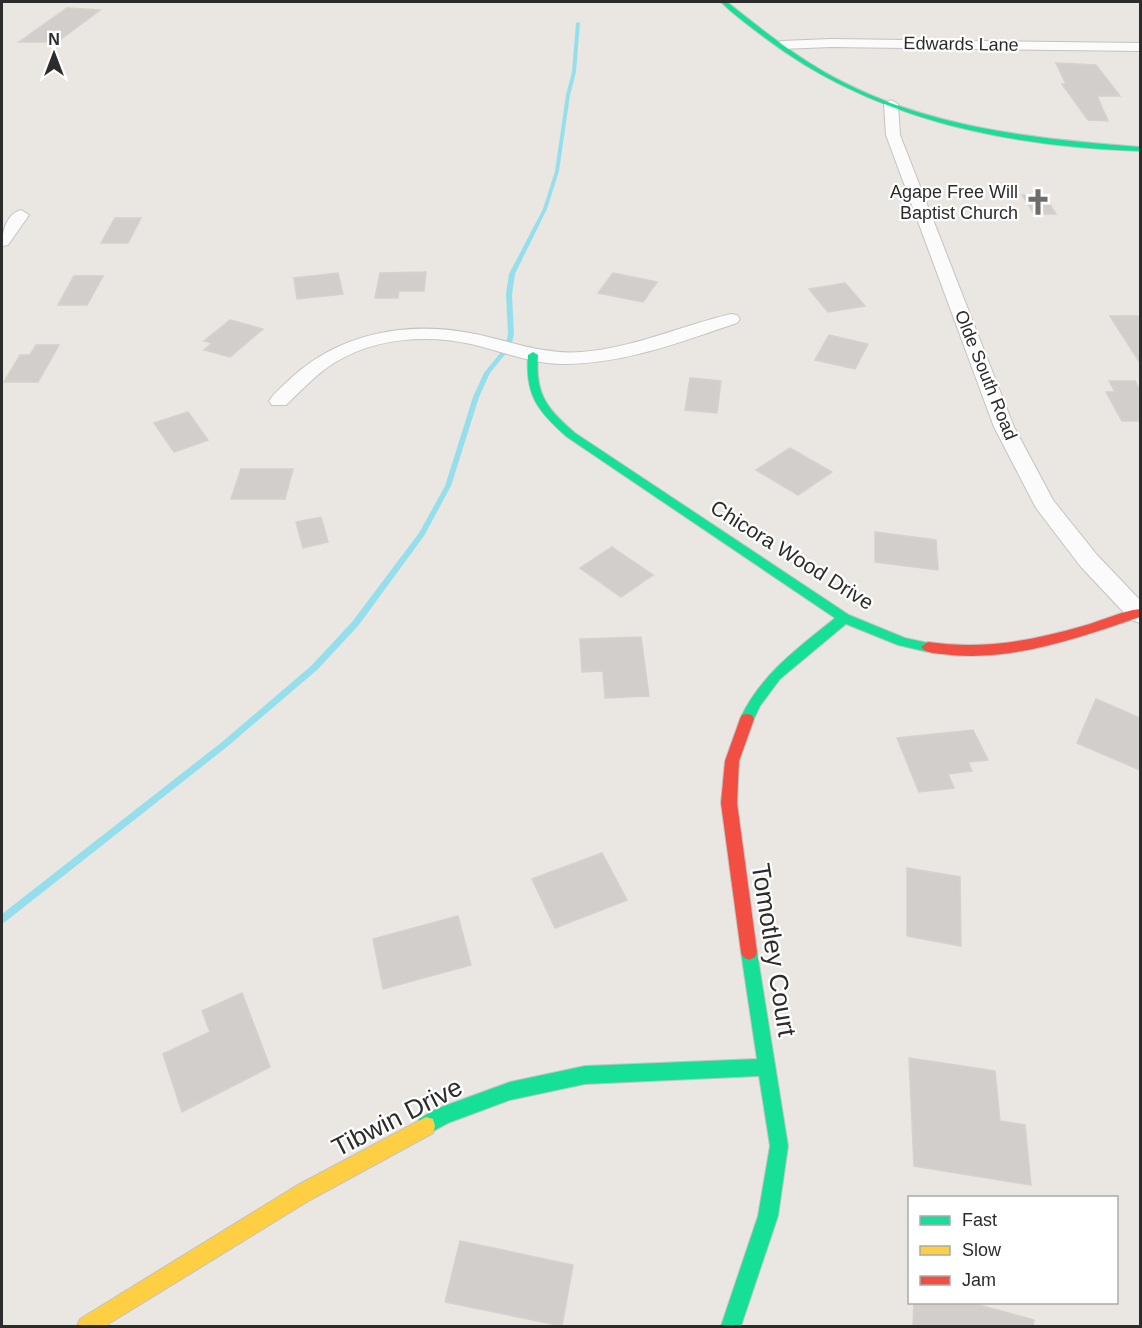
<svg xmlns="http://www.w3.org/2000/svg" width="1142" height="1328" font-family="Arial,sans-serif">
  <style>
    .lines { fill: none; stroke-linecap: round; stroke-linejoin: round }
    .stream { fill: #95dfec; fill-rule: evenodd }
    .building { fill: #d1cecb; stroke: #d5d2ce; stroke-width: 1.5 }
    .street-casing { stroke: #c4c3c3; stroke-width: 2 }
    .fast-casing { stroke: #c4c3c3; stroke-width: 2 }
    .slow-casing { stroke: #c4c3c3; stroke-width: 2 }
    .jam-casing { stroke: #c4c3c3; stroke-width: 2 }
    .street { fill: #fcfbfb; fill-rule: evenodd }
    .fast { fill: #16e098; fill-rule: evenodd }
    .slow { fill: #ffcf43; fill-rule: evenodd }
    .jam { fill: #f24e42; fill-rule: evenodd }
    .labels { text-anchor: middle; stroke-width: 4.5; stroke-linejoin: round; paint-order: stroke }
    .far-street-label { font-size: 18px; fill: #2c2c2c; stroke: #fff }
    .far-poi-label { font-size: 18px; fill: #2c2c2c; stroke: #fff; text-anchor: end }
    .street-label { font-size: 21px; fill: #2c2c2c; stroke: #fff }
    .near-street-label { font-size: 26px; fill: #2c2c2c; stroke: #fff }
  </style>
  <rect width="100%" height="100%" fill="#eae6e2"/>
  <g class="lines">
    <path class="stream" d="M578 22 580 23 576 72 570 95 559 171 547 209 515 274 512 294 514 334 511 347 490 373 479 397 451 486 424 536 358 626 317 670 228 746 5 922 2 923V914L222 742 311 666 352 622 419 533 445 486 473 397 484 373 505 347 508 334 506 294 509 274 543 209 555 171 566 95 572 72 576 23Z"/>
  </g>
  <g class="building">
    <path d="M67 8 100 10 57 42H19Z"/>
    <path d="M1056 63 1096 65 1120 96H1097L1108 121 1088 120 1062 84H1066Z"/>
    <path d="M1022 195H1044L1056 214H1034Z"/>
    <path d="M115 218H141L128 243H101Z"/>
    <path d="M426 272 424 291H399L398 298H375L380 273Z"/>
    <path d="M338 273 343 294 297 299 294 278Z"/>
    <path d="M613 273 657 282 643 302 598 293Z"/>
    <path d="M74 276H103L87 305H58Z"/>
    <path d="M845 283 865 306 828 312 809 289Z"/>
    <path d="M1110 316H1140V363Z"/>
    <path d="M230 320 263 329 230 357 204 350 212 343 204 341Z"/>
    <path d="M829 335 868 344 855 369 815 360Z"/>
    <path d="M36 345H59L38 382H4L20 355H30Z"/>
    <path d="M690 378 721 381 717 413 685 410Z"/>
    <path d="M1109 381H1135L1140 391V421H1122L1106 392H1115Z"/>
    <path d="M188 412 208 440 174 452 154 423Z"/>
    <path d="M790 448 832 472 798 495 756 470Z"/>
    <path d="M241 469H293L285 499H231Z"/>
    <path d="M321 517 328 542 303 548 296 522Z"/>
    <path d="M875 532 936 540 938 570 875 562Z"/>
    <path d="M612 547 653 575 621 597 580 568Z"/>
    <path d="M641 637 649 696 605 698 603 671 582 672 580 639Z"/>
    <path d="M1096 699 1140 718V770L1077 743Z"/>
    <path d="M973 730 988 760 968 762 972 771 948 774 954 788 919 792 897 738Z"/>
    <path d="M602 853 627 900 555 928 532 879Z"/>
    <path d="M907 868 960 877 961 946 907 936Z"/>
    <path d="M458 916 471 965 383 989 373 939Z"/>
    <path d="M242 993 270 1067 182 1112 163 1054 210 1032 202 1011Z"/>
    <path d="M909 1058 995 1071 1000 1121 1025 1125 1031 1185 914 1166Z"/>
    <path d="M460 1241 573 1265 562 1326 445 1302Z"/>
    <path d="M914 1302H968L1034 1320 1033 1326H913Z"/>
  </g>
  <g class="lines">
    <defs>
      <g id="street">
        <path d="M831 39 1140 43V51L831 47 781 49 775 45 781 41Z"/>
        <path d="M891 100 898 104 900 135 1014 427 1053 500 1097 555 1140 600V623L1131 620 1081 567 1036 508 994 427 886 135 884 104Z"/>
        <path d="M21 210 29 215 8 245 2 246C2 232 6 214 21 210Z"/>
        <path d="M731 314 737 315 740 319 737 323C680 342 622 365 560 364 529 363 501 351 471 344 426 334 374 338 334 363 316 374 301 391 286 405H272L269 401C275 392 284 385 291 378 340 333 406 321 470 333 508 340 542 355 581 352 634 348 680 326 731 314Z"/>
      </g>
      <g id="fast">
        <path d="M721 2H727C761 29 796 57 835 78 928 128 1036 139 1140 147V151C1004 146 869 119 760 34 747 24 733 14 721 2Z"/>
        <path d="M533 352 538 355C535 394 546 408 575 433L849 615 905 638 933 644 935 647 933 650 928 652 898 645 846 624 780 679 760 706 752 723H742L740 719C761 674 798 648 835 618L567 437C538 411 525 396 528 355Z"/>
        <path d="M749 944 755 947 757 952 788 1146 778 1216 741 1326H721L758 1216 770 1146 759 1076 585 1084 510 1100 448 1123 426 1135 419 1133 417 1126 419 1119 436 1109 510 1082 585 1066 757 1059 741 952 743 947Z"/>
      </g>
      <path id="slow" d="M426 1117 433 1119 435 1126 433 1133 310 1200 105 1326H77L80 1319 296 1186Z"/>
      <g id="jam">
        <path d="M1140 609V617C1077 638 1010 663 942 654 934 653 926 653 921 647L928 642C982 650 1031 641 1083 626 1101 621 1122 611 1140 609Z"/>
        <path d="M747 714 752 715 754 719 739 761 737 803 757 952 755 957 749 960 743 957 741 952 721 803 725 761 740 719 742 715Z"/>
      </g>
    </defs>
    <use href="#street" class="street-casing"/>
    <use href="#fast" class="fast-casing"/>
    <use href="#slow" class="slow-casing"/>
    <use href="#jam" class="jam-casing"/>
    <use href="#street" class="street"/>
    <use href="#fast" class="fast"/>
    <use href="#slow" class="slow"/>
    <use href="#jam" class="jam"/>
  </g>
  <defs>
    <symbol id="church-bare" viewBox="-9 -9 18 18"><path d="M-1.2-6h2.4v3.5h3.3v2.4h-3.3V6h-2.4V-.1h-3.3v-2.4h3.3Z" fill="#6e6d6c" stroke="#fff" stroke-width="2.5" paint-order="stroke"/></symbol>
  </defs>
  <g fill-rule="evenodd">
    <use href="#church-bare" x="1019" y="183" width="38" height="38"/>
  </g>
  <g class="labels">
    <g class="far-street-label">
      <text transform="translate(961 44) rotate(1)" y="6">Edwards Lane</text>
      <text transform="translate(986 375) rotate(68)" y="6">Olde South Road</text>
    </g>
    <g class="far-poi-label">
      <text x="1018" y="198">Agape Free Will<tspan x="1018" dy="21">Baptist Church</tspan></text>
    </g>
    <g class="street-label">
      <text transform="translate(792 555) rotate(32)" y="7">Chicora Wood Drive</text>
    </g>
    <g class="near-street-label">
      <text transform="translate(774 950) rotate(81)" y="9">Tomotley Court</text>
      <text transform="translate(397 1117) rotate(-27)" y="9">Tibwin Drive</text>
    </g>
  </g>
  <rect width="1142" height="1328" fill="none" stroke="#2c2c2c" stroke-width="6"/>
  <rect x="908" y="1196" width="210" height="108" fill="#ffffff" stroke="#ababab" stroke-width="1.5"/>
  <rect x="920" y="1216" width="30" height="9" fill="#16e098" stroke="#ababab" stroke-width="1.5"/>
  <text x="962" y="1226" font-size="18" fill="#2c2c2c">Fast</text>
  <rect x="920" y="1246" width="30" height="9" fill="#ffcf43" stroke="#ababab" stroke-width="1.5"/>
  <text x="962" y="1256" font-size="18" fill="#2c2c2c">Slow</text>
  <rect x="920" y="1276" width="30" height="9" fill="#f24e42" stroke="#ababab" stroke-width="1.5"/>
  <text x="962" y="1286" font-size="18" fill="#2c2c2c">Jam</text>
  <g transform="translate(54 54)" stroke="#ffffff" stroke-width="4.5" paint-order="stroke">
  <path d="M0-4.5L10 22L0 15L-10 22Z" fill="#2c2c2c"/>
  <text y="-9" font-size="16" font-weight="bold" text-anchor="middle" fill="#2c2c2c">N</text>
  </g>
</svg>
